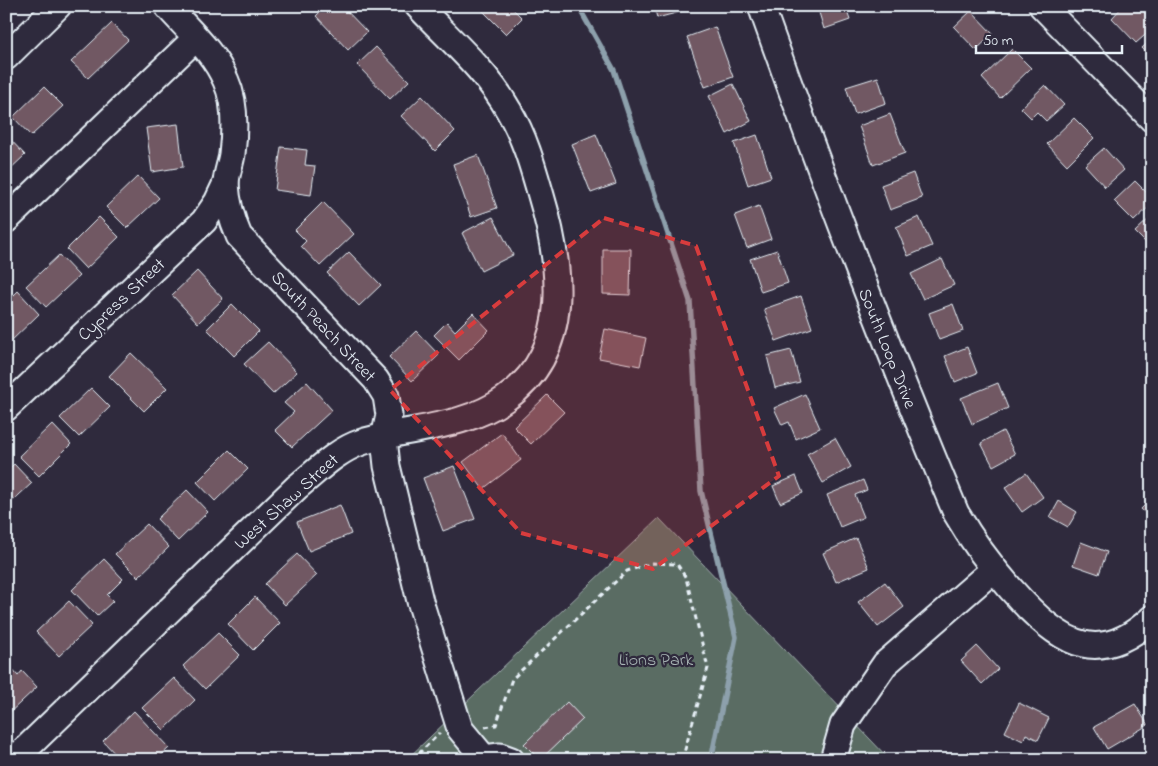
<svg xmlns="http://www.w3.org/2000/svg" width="1158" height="766" font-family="'Indie Flower',sans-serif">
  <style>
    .green { fill: #5a6c64; stroke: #a1aeae }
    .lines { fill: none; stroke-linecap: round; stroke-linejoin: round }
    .stream { stroke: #8da0ac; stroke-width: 5.5 }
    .building { fill: #715963; stroke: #e8f1f8 }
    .minor-casing { stroke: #e8f1f8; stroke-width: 29 }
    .path { stroke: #e8f1f8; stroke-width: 3; stroke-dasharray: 5 4; stroke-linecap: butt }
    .minor { stroke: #2f2a3d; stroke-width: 25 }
    .marked { fill: #d83c3d; fill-opacity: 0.2; stroke: #d83c3d; stroke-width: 4; stroke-dasharray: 10 6; stroke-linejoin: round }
    .labels { text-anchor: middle; stroke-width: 4.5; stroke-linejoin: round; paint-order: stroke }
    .street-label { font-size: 18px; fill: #e8f1f8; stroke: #2f2a3d }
    .park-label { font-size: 18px; fill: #a8b5b5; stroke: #2f2a3d }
  </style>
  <rect width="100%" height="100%" fill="#2f2a3d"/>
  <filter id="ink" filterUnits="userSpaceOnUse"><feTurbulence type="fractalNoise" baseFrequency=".02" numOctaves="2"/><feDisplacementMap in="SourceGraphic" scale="10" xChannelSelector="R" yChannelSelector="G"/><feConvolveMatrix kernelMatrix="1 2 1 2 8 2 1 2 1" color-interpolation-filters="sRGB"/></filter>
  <g filter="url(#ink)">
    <path class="green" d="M659 518 890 760H406Z"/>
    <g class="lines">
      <path class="stream" d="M578 6 614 70 690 301 701 491 736 637 711 760"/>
    </g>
    <g class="building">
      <path d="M326 6H342L367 32 348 50 316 16Z"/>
      <path d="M484 6H510L522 18 506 34 481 9Z"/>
      <path d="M654 6H691V9L657 18Z"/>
      <path d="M817 6H845L850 20 824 29Z"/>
      <path d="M1123 6H1139L1152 20V29L1136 43 1112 18Z"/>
      <path d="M971 11 993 34 976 50 954 27Z"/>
      <path d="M112 23 128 40 88 78 71 62Z"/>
      <path d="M715 27 733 77 705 87 687 37Z"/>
      <path d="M1152 39V58L1142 48Z"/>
      <path d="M376 47 409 81 390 99 357 65Z"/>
      <path d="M1012 49 1031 68 1000 98 982 78Z"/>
      <path d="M878 77 886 103 855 114 846 87Z"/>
      <path d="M733 84 751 121 727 134 709 96Z"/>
      <path d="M1045 85 1064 105 1046 121 1037 112 1031 118 1021 108Z"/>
      <path d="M44 87 63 106 31 136 13 117Z"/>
      <path d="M422 96 455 131 435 151 401 116Z"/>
      <path d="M890 114 905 153 873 165 859 126Z"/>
      <path d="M1074 118 1094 138 1067 165 1047 144Z"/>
      <path d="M178 124 183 167 152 172 146 128Z"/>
      <path d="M596 134 616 184 591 193 572 144Z"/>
      <path d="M6 135 25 155 6 173Z"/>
      <path d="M757 135 771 177 748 185 734 143Z"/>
      <path d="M281 147 307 150 305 165 315 166 311 195 275 190Z"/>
      <path d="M1104 148 1124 170 1105 187 1085 165Z"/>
      <path d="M478 155 497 208 471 217 453 164Z"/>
      <path d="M913 173 922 198 890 210 881 185Z"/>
      <path d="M138 176 159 198 127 228 106 207Z"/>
      <path d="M1135 181 1152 198V204L1134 221 1114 201Z"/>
      <path d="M323 202 354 234 320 266 301 246 306 241 295 230Z"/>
      <path d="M759 206 771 239 747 248 735 215Z"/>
      <path d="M1152 216V249L1135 232Z"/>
      <path d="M99 217 119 237 86 269 67 249Z"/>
      <path d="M493 217 513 255 481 271 462 233Z"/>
      <path d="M919 217 932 246 908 256 896 227Z"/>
      <path d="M603 249H631L630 295 603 294Z"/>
      <path d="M777 250 788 283 761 292 750 259Z"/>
      <path d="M349 252 381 285 359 306 327 273Z"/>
      <path d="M59 255 79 276 46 307 26 286Z"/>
      <path d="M942 259 954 285 923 299 911 274Z"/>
      <path d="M197 271 223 299 198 323 172 295Z"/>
      <path d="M18 291 39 314 8 344 6 342V303Z"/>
      <path d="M801 296 812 328 776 341 764 309Z"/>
      <path d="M232 304 259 331 234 356 207 329Z"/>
      <path d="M953 304 963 331 939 340 929 313Z"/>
      <path d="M473 313 489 330 459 360 434 335 447 322 455 331Z"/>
      <path d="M605 329 646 338 640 366 599 358Z"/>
      <path d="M416 331 439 355 412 381 389 357Z"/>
      <path d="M268 342 297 372 273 394 244 364Z"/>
      <path d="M967 347 977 373 955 382 945 356Z"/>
      <path d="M791 350 800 382 775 388 767 356Z"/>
      <path d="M131 353 167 388 144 411 109 376Z"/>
      <path d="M307 382 332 410 292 447 275 430 294 412 284 403Z"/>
      <path d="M998 383 1008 408 972 424 961 398Z"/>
      <path d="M91 388 110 407 79 437 60 418Z"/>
      <path d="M805 394 820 428 796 439 789 422 782 425 774 408Z"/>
      <path d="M547 395 564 412 531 444 514 427Z"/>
      <path d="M52 424 71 444 39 476 19 456Z"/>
      <path d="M1003 431 1015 454 993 466 981 443Z"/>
      <path d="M502 433 521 460 483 489 463 462Z"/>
      <path d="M835 438 851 467 823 483 807 454Z"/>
      <path d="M229 450 248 469 215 501 197 482Z"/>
      <path d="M14 464 32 483 6 507V472Z"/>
      <path d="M454 466 475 519 443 531 423 478Z"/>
      <path d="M1026 473 1043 497 1022 512 1005 488Z"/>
      <path d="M796 476 803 493 780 503 773 486Z"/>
      <path d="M863 480 867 490 855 495 864 517 840 527 827 495Z"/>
      <path d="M187 490 208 512 178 541 157 519Z"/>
      <path d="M1152 498V519L1141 509Z"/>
      <path d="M1059 501 1077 512 1068 527 1050 517Z"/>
      <path d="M340 505 351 534 309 551 297 522Z"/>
      <path d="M147 524 169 547 138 577 115 554Z"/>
      <path d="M856 538 869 568 836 582 823 553Z"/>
      <path d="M1081 542 1107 552 1099 574 1073 565Z"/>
      <path d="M297 554 317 575 285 605 265 584Z"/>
      <path d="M104 559 123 579 107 595 113 601 97 616 72 590Z"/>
      <path d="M885 582 904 607 878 627 858 602Z"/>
      <path d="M255 597 280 623 253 650 228 624Z"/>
      <path d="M69 601 92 625 59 656 36 632Z"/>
      <path d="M218 633 240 655 205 689 183 666Z"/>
      <path d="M977 646 998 669 982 684 961 661Z"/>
      <path d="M10 667 18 676 22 671 37 687 6 716V670Z"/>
      <path d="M174 678 195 700 164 730 142 708Z"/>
      <path d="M567 702 583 719 540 760 524 744Z"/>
      <path d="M1019 703 1049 718 1038 740 1026 734 1023 741 1005 732Z"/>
      <path d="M1135 704 1148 725 1107 749 1094 727Z"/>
      <path d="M134 711 169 748 156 760H121L103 741Z"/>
    </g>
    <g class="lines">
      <defs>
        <g id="minor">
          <path d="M167 6C188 30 214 52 226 81 236 103 235 130 232 154 231 163 226 174 226 184 227 202 232 220 239 236L376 380 386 396 389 415 384 438 387 466 420 601 460 729 484 758"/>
          <path d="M761 6C822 177 886 346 956 513 978 551 1038 634 1083 644 1109 650 1134 635 1152 618"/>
          <path d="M1042 6 1152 119"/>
          <path d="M6 57 58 6"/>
          <path d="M6 220 196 38"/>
          <path d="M6 408 204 221 217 202 226 183"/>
          <path d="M484 758 500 756 511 760"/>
          <path d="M14 760 297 487C317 471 337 450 362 442 409 427 463 429 505 399 575 350 561 262 540 192 532 164 524 136 509 111 487 71 449 39 418 6"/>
          <path d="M833 760 843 725 885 664 994 569"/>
        </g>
      </defs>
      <use href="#minor" class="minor-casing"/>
      <g class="path">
        <path d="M485 727 496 725 512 679 627 571 653 563 677 564 686 578 708 668 682 760"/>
        <path d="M412 760 440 733"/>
      </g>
      <use href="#minor" class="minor"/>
    </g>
  </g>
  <path class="marked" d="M604 218 696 246 779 476 653 569 521 533 390 390Z"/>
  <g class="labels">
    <g class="street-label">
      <text transform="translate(121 299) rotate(-43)" y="6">Cypress Street</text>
      <text transform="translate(324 326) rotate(47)" y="6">South Peach Street</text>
      <text transform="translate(888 348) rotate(68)" y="6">South Loop Drive</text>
      <text transform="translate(286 501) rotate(-42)" y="6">West Shaw Street</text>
    </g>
    <g class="park-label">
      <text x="656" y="665">Lions Park</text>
    </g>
  </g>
  <rect width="1158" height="766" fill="none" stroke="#2f2a3d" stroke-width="25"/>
  <rect x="12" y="12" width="1133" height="741" fill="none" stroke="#e8f1f8" stroke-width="2" filter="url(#ink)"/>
  <path d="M976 45v8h146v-8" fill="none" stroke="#e8f1f8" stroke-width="2.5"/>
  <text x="983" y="45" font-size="15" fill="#e8f1f8" stroke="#2f2a3d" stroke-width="4" paint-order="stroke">50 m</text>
</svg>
